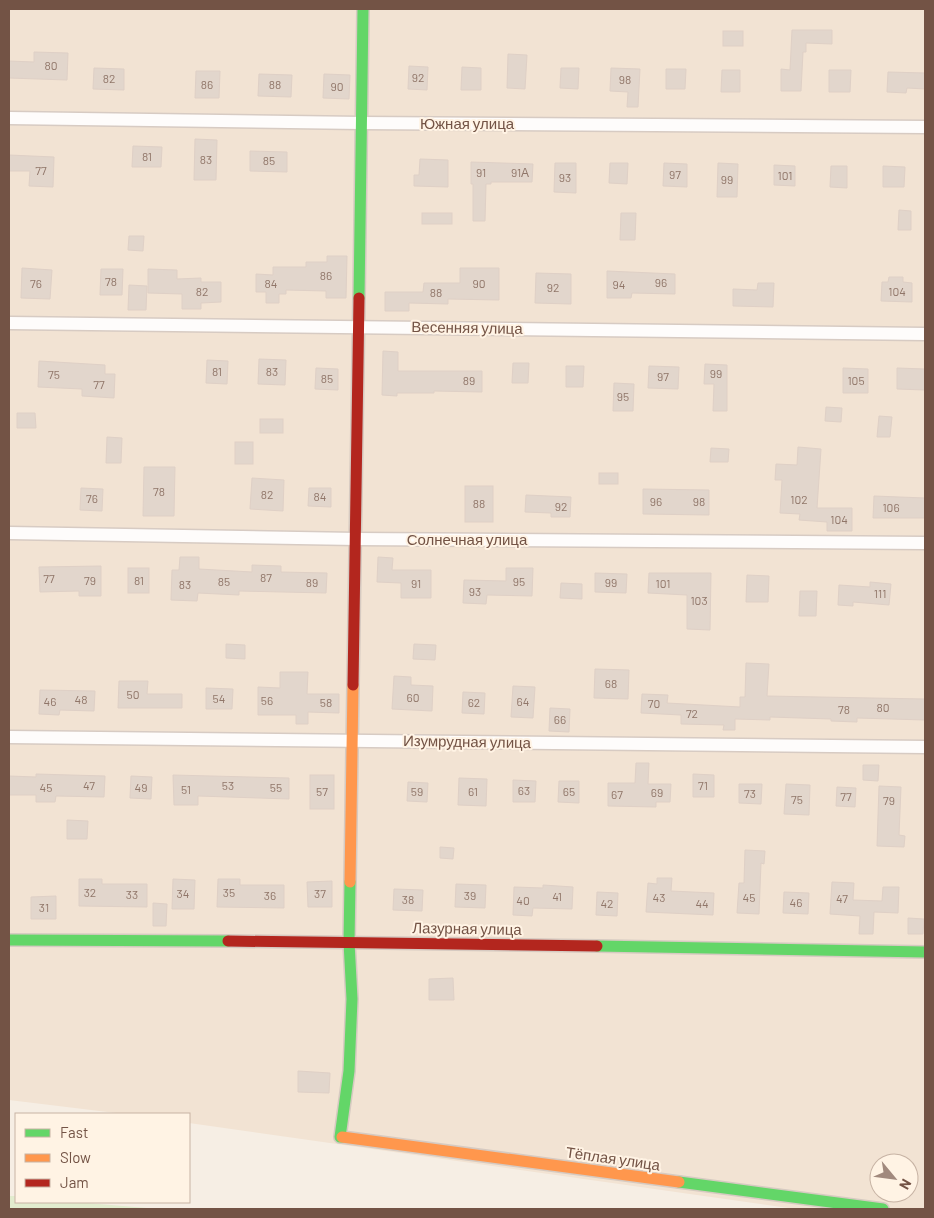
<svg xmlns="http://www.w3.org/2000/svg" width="934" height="1218" font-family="Barlow,sans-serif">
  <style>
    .residential { fill: #f2e3d3; fill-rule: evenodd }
    .green { fill: #e2ecce }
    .building { fill: #e2d6cc; stroke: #dfd0c6 }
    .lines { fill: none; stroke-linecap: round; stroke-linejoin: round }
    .street-casing { stroke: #d7cbc3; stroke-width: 15 }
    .fast-casing { stroke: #d6cac1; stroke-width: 14 }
    .slow-casing { stroke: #d6cac1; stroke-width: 14 }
    .jam-casing { stroke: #d6cac1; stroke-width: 14 }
    .street { stroke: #fefcfb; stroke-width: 12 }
    .fast { stroke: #63d668; stroke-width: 11 }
    .slow { stroke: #ff974d; stroke-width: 11 }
    .jam { stroke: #b3261e; stroke-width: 11 }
    .labels { text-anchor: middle; stroke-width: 4; stroke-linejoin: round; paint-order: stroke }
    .number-label { font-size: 12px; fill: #907669 }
    .street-label { font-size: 15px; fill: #735345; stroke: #fff3e4 }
  </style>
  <rect width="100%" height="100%" fill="#f6eee4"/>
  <path class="residential" d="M9 9H925V1209H796L189 1123V1114H124L9 1100ZM879 1163H909V1193H879Z"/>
  <path class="green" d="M9 1196H16V1202H75L159 1209H9Z"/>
  <g class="building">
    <path d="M792 30H832V44L806 43V52H803L801 91H781V69L790 70Z"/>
    <rect x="723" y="31" width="20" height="15"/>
    <path d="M34 52 68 53 67 80 9 78V61L34 62Z"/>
    <path d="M508 54 527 55 525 89 507 88Z"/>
    <path d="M409 66 428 67 427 90 408 89Z"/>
    <path d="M462 67 481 68V90H461Z"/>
    <path d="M94 68 124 69V90L93 89Z"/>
    <path d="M561 68H579L578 89 560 88Z"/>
    <path d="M611 68 640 69 638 107H627L628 92 610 91Z"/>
    <path d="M666 69H686L685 89H666Z"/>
    <path d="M722 70H740V92H721Z"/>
    <path d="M829 70H851L850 92H829Z"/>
    <path d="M196 71H220L219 98H195Z"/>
    <path d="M888 72 925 73V89L907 88 906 93 887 92Z"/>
    <path d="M259 74 292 75 291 97 258 96Z"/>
    <path d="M324 74 350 75 349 99 323 98Z"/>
    <path d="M195 139 217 140 216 180H194Z"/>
    <path d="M133 146 162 147 161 167H132Z"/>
    <path d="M250 151 287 152V172L250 171Z"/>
    <path d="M9 155 54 157 53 187 29 186 30 171H9Z"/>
    <path d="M420 159 448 160V187L414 186V175H419Z"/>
    <path d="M471 162 533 164 532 182H491V184H486L485 221H473V184H471Z"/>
    <path d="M555 163H576V193L554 192Z"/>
    <path d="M610 163H628L627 184 609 183Z"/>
    <path d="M664 163 687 164V187L663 186Z"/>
    <path d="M718 163 738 164 737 197H717Z"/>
    <path d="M774 165 795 166V186L774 185Z"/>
    <path d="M831 166H847V188L830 187Z"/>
    <path d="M883 166 905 167 904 187H883Z"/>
    <path d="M899 210 911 211V230H898Z"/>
    <rect x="422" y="213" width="30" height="11"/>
    <path d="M621 213H636L635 240H620Z"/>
    <path d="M129 236H144L143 251 128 250Z"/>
    <path d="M327 256H347L346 298H326V291L286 290V294H279V303H266V292H256V274L273 275V267H306V262H327Z"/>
    <path d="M22 268 52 270 50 299 21 298Z"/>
    <path d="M460 268H499V300L448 299V304L409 303V311H385V292H423L424 283H460Z"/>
    <path d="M101 269H123L122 295H100Z"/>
    <path d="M148 269 177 270V279L201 278V282H221V302L201 303V309H182V294L148 293Z"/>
    <path d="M607 271 675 274V294L632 293 631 298H607Z"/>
    <path d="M536 273 571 274V304L535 303Z"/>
    <path d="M889 277H903V282L912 283V302L881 301 882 282H888Z"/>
    <path d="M758 283H774L773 307 733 306V289L757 290Z"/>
    <path d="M129 285 147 286 146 310H128Z"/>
    <path d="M383 351 398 352V371H482V392L434 391V393H397V396L382 395Z"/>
    <path d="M259 359 286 360 285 385 258 384Z"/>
    <path d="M207 360 228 361 227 384 206 383Z"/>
    <path d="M39 361 105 365V374H115L114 398 82 396V389L38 387Z"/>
    <path d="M513 363H529L528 383H512Z"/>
    <path d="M705 364 727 365V411H713L714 384H704Z"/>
    <path d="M566 366H584L583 387H566Z"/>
    <path d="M649 366 679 367 678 389 648 388Z"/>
    <path d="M316 368 338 369V390L315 389Z"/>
    <path d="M843 368 868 369V393H843Z"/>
    <path d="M897 368 925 369V390L897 389Z"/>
    <path d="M614 383 634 384 633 411H613Z"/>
    <path d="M826 407 842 408 841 422 825 421Z"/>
    <path d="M17 413H35L36 428H17Z"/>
    <path d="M879 416 892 417 890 437H877Z"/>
    <rect x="260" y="419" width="23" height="14"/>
    <path d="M107 437 122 438 121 463H106Z"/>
    <rect x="235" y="442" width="18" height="22"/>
    <path d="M798 447 821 449 817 508H852V531H827V522L799 520 800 514 780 513 782 480H775L776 464 797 465Z"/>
    <path d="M711 448 729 449 728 462H710Z"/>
    <path d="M144 467H175L174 516H143Z"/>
    <rect x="599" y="473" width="19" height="11"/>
    <path d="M252 478 284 480 283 511 250 509Z"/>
    <rect x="465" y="486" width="28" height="36"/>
    <path d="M81 488 103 489 102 511 80 510Z"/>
    <path d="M309 488H331V507L308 506Z"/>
    <path d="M643 489 709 490V515L643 514Z"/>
    <path d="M526 495 571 497 570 517H551V513L525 512Z"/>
    <path d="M874 496 925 498V518H873Z"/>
    <path d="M180 557H199V569L252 572V565L281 566V572L327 573 326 593 239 591V595L198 593 197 601 171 600 172 570H179Z"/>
    <path d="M378 557 393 558 392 570H431V598H401V583L377 582Z"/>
    <path d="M101 566V596H79V591L40 592 39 567Z"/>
    <rect x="128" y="568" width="21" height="25"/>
    <path d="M506 568H533L532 596 487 595 486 604 463 603 464 580 506 581Z"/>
    <path d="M595 573 627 574 626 593 595 592Z"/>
    <path d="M649 573H711L710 630 687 629V595L648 593Z"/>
    <path d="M747 575 769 576 768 602H746Z"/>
    <path d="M870 582 891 584 889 605 853 602V606L838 605 839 585 870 587Z"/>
    <path d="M561 583 582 584V599L560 598Z"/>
    <path d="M800 591H817L816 616H799Z"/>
    <path d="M226 644 245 645V659L226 658Z"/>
    <path d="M414 644 436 645 435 660 413 659Z"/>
    <path d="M746 663 769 664 767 696 925 699V720L857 718V722L831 721V719L770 717V720L735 719V730H723L724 725 681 724V715L641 713 642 694 668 695 667 703 740 707V697H745Z"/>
    <path d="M595 669 629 670 628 699 594 698Z"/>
    <path d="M280 672H308L307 694H339V713L308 712V724H296V715H258V687L280 688Z"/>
    <path d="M394 676 411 677V685L433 686 432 711 392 709Z"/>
    <path d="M119 681H148L147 694H182V708H118Z"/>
    <path d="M513 686 535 687 533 718 511 717Z"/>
    <path d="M206 688 233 689 232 709H206Z"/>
    <path d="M40 690 95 691 94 711 60 710 59 715 39 714Z"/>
    <path d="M463 692 485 693 484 714 462 713Z"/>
    <path d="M550 708 570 709 569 732 549 731Z"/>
    <path d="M636 763H649L648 784H671L670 802H656V807L608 806V783H635Z"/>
    <path d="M863 765H879L878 781 863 780Z"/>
    <path d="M36 774 105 776 104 797 56 796 55 802H36V795H9V776L36 777Z"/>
    <path d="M693 774 714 775V797H693Z"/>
    <path d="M173 775 289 778V799L198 796V805H174Z"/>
    <rect x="310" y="775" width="24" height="34"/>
    <path d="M131 776 152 777 151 799 130 798Z"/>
    <path d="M459 778 487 779 486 806 458 805Z"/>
    <path d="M513 780 536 781 535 802H513Z"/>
    <path d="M559 781H579V803L558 802Z"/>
    <path d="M408 782 428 783 427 802 407 801Z"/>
    <path d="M739 784H762L761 804 739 803Z"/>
    <path d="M786 784 810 785 809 815 784 814Z"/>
    <path d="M879 786 901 787 899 835 905 836 904 847 877 846Z"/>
    <path d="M837 787 856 788 855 807 836 806Z"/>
    <path d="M67 820 88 821 87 839H67Z"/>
    <path d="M440 847 454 848 453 859 440 858Z"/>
    <path d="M745 850 765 851 764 864 761 863 759 914 737 913 739 883H744Z"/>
    <path d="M657 878H672L671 891 714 893 713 915 646 912 648 883 657 884Z"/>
    <path d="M79 879H102V884H147V907L79 906Z"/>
    <path d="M173 879 195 880 194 909H172Z"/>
    <path d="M218 879H240V885H284V908L217 907Z"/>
    <path d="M332 881V907H308L307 882Z"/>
    <path d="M832 882 854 883 853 900 882 901 883 887H899L898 913 874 912 873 934H859L860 916 830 914Z"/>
    <path d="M456 884 486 885 485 908 455 907Z"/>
    <path d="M543 885 573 887 572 909 533 908 532 916 513 915 514 887 543 888Z"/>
    <path d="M394 889 423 890 422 911 393 910Z"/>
    <path d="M597 892 618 893 617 916 596 915Z"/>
    <path d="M784 892 809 893 808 914 783 913Z"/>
    <path d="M56 896V919H31V897Z"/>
    <path d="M153 903 167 904 166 926H153Z"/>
    <path d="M908 918 924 919 923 934H908Z"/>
    <path d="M453 978 454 1000H429V979Z"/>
    <path d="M298 1071 330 1073 329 1093 298 1092Z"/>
  </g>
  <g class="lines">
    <defs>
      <g id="street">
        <path d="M9 118 361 123 925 127"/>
        <path d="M9 323 925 334"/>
        <path d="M9 533 356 539 925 543"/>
        <path d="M9 737 925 747"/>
      </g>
      <g id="fast">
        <path d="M359 298 363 9"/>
        <path d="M9 940 228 941"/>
        <path d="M597 946 925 952"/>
        <path d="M342 1137H340L349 1071 352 999 349 942 350 882"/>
        <path d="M679 1182 883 1209"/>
      </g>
      <g id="slow">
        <path d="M350 882 353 685"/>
        <path d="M342 1137 679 1182"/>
      </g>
      <g id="jam">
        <path d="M353 685 359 298"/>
        <path d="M228 941 597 946"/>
      </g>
    </defs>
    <use href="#street" class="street-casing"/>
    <use href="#fast" class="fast-casing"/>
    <use href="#slow" class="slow-casing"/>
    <use href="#jam" class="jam-casing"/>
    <use href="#street" class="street"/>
    <use href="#fast" class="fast"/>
    <use href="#slow" class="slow"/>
    <use href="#jam" class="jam"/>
  </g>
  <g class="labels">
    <g class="number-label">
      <text x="51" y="70">80</text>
      <text x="418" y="82">92</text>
      <text x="109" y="83">82</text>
      <text x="625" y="84">98</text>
      <text x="207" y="89">86</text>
      <text x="275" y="89">88</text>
      <text x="337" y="91">90</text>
      <text x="147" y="161">81</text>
      <text x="206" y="164">83</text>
      <text x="269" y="165">85</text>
      <text x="41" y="175">77</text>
      <text x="481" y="177">91</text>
      <text x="520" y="177">91А</text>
      <text x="675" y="179">97</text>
      <text x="785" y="180">101</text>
      <text x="565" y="182">93</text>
      <text x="727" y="184">99</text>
      <text x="326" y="280">86</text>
      <text x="111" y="286">78</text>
      <text x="661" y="287">96</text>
      <text x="36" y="288">76</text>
      <text x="271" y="288">84</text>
      <text x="479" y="288">90</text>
      <text x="619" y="289">94</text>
      <text x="553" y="292">92</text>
      <text x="202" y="296">82</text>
      <text x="897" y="296">104</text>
      <text x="436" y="297">88</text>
      <text x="217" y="376">81</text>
      <text x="272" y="376">83</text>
      <text x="716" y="378">99</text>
      <text x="54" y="379">75</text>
      <text x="663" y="381">97</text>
      <text x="327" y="383">85</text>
      <text x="469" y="385">89</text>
      <text x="856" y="385">105</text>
      <text x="99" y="389">77</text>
      <text x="623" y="401">95</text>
      <text x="159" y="496">78</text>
      <text x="267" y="499">82</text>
      <text x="320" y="501">84</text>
      <text x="92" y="503">76</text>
      <text x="799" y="504">102</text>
      <text x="656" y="506">96</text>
      <text x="699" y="506">98</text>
      <text x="479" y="508">88</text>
      <text x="561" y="511">92</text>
      <text x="891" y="512">106</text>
      <text x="839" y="524">104</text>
      <text x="266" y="582">87</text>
      <text x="49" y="583">77</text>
      <text x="90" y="585">79</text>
      <text x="139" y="585">81</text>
      <text x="224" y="586">85</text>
      <text x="519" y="586">95</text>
      <text x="312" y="587">89</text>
      <text x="611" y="587">99</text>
      <text x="416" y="588">91</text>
      <text x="663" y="588">101</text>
      <text x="185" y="589">83</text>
      <text x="475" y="596">93</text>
      <text x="880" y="598">111</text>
      <text x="699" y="605">103</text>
      <text x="611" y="688">68</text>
      <text x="133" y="699">50</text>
      <text x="413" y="702">60</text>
      <text x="219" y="703">54</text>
      <text x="81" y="704">48</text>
      <text x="267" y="705">56</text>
      <text x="50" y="706">46</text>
      <text x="523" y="706">64</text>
      <text x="326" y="707">58</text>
      <text x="474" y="707">62</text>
      <text x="654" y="708">70</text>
      <text x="883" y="712">80</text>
      <text x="844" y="714">78</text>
      <text x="692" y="718">72</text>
      <text x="560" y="724">66</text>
      <text x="89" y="790">47</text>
      <text x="228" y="790">53</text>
      <text x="703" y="790">71</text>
      <text x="46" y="792">45</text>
      <text x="141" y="792">49</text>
      <text x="276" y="792">55</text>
      <text x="186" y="794">51</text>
      <text x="524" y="795">63</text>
      <text x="322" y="796">57</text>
      <text x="417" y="796">59</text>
      <text x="473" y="796">61</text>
      <text x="569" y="796">65</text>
      <text x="657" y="797">69</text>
      <text x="750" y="798">73</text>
      <text x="617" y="799">67</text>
      <text x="846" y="801">77</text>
      <text x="797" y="804">75</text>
      <text x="889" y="805">79</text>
      <text x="90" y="897">32</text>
      <text x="229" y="897">35</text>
      <text x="183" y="898">34</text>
      <text x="320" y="898">37</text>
      <text x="132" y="899">33</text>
      <text x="270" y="900">36</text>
      <text x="470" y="900">39</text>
      <text x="557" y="901">41</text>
      <text x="659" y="902">43</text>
      <text x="749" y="902">45</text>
      <text x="842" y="903">47</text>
      <text x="408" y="904">38</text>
      <text x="523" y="905">40</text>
      <text x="796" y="907">46</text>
      <text x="607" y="908">42</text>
      <text x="702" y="908">44</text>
      <text x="44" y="912">31</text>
    </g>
    <g class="street-label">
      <text x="467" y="129">Южная улица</text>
      <text transform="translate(467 328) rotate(1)" y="5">Весенняя улица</text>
      <text x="467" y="545">Солнечная улица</text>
      <text transform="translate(467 742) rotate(1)" y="5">Изумрудная улица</text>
      <text transform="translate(467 929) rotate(1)" y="5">Лазурная улица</text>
      <text transform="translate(613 1159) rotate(8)" y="5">Тёплая улица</text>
    </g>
  </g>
  <rect width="934" height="1218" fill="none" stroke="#735345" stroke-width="20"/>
  <rect x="15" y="1113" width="175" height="90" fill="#fff3e4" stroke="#c7b3a4"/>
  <rect x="25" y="1129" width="25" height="8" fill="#63d668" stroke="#c7b3a4"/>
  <text x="60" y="1138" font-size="15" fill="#735345">Fast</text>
  <rect x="25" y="1154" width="25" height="8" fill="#ff974d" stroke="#c7b3a4"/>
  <text x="60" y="1163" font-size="15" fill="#735345">Slow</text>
  <rect x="25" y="1179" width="25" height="8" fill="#b3261e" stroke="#c7b3a4"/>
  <text x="60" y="1188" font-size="15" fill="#735345">Jam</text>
  <g transform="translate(894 1178) rotate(119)"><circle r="24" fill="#fff3e4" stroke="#c7b3a4"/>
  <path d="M0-4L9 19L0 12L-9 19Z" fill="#a1897d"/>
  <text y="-8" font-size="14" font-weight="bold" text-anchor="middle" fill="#735345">N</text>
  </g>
</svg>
